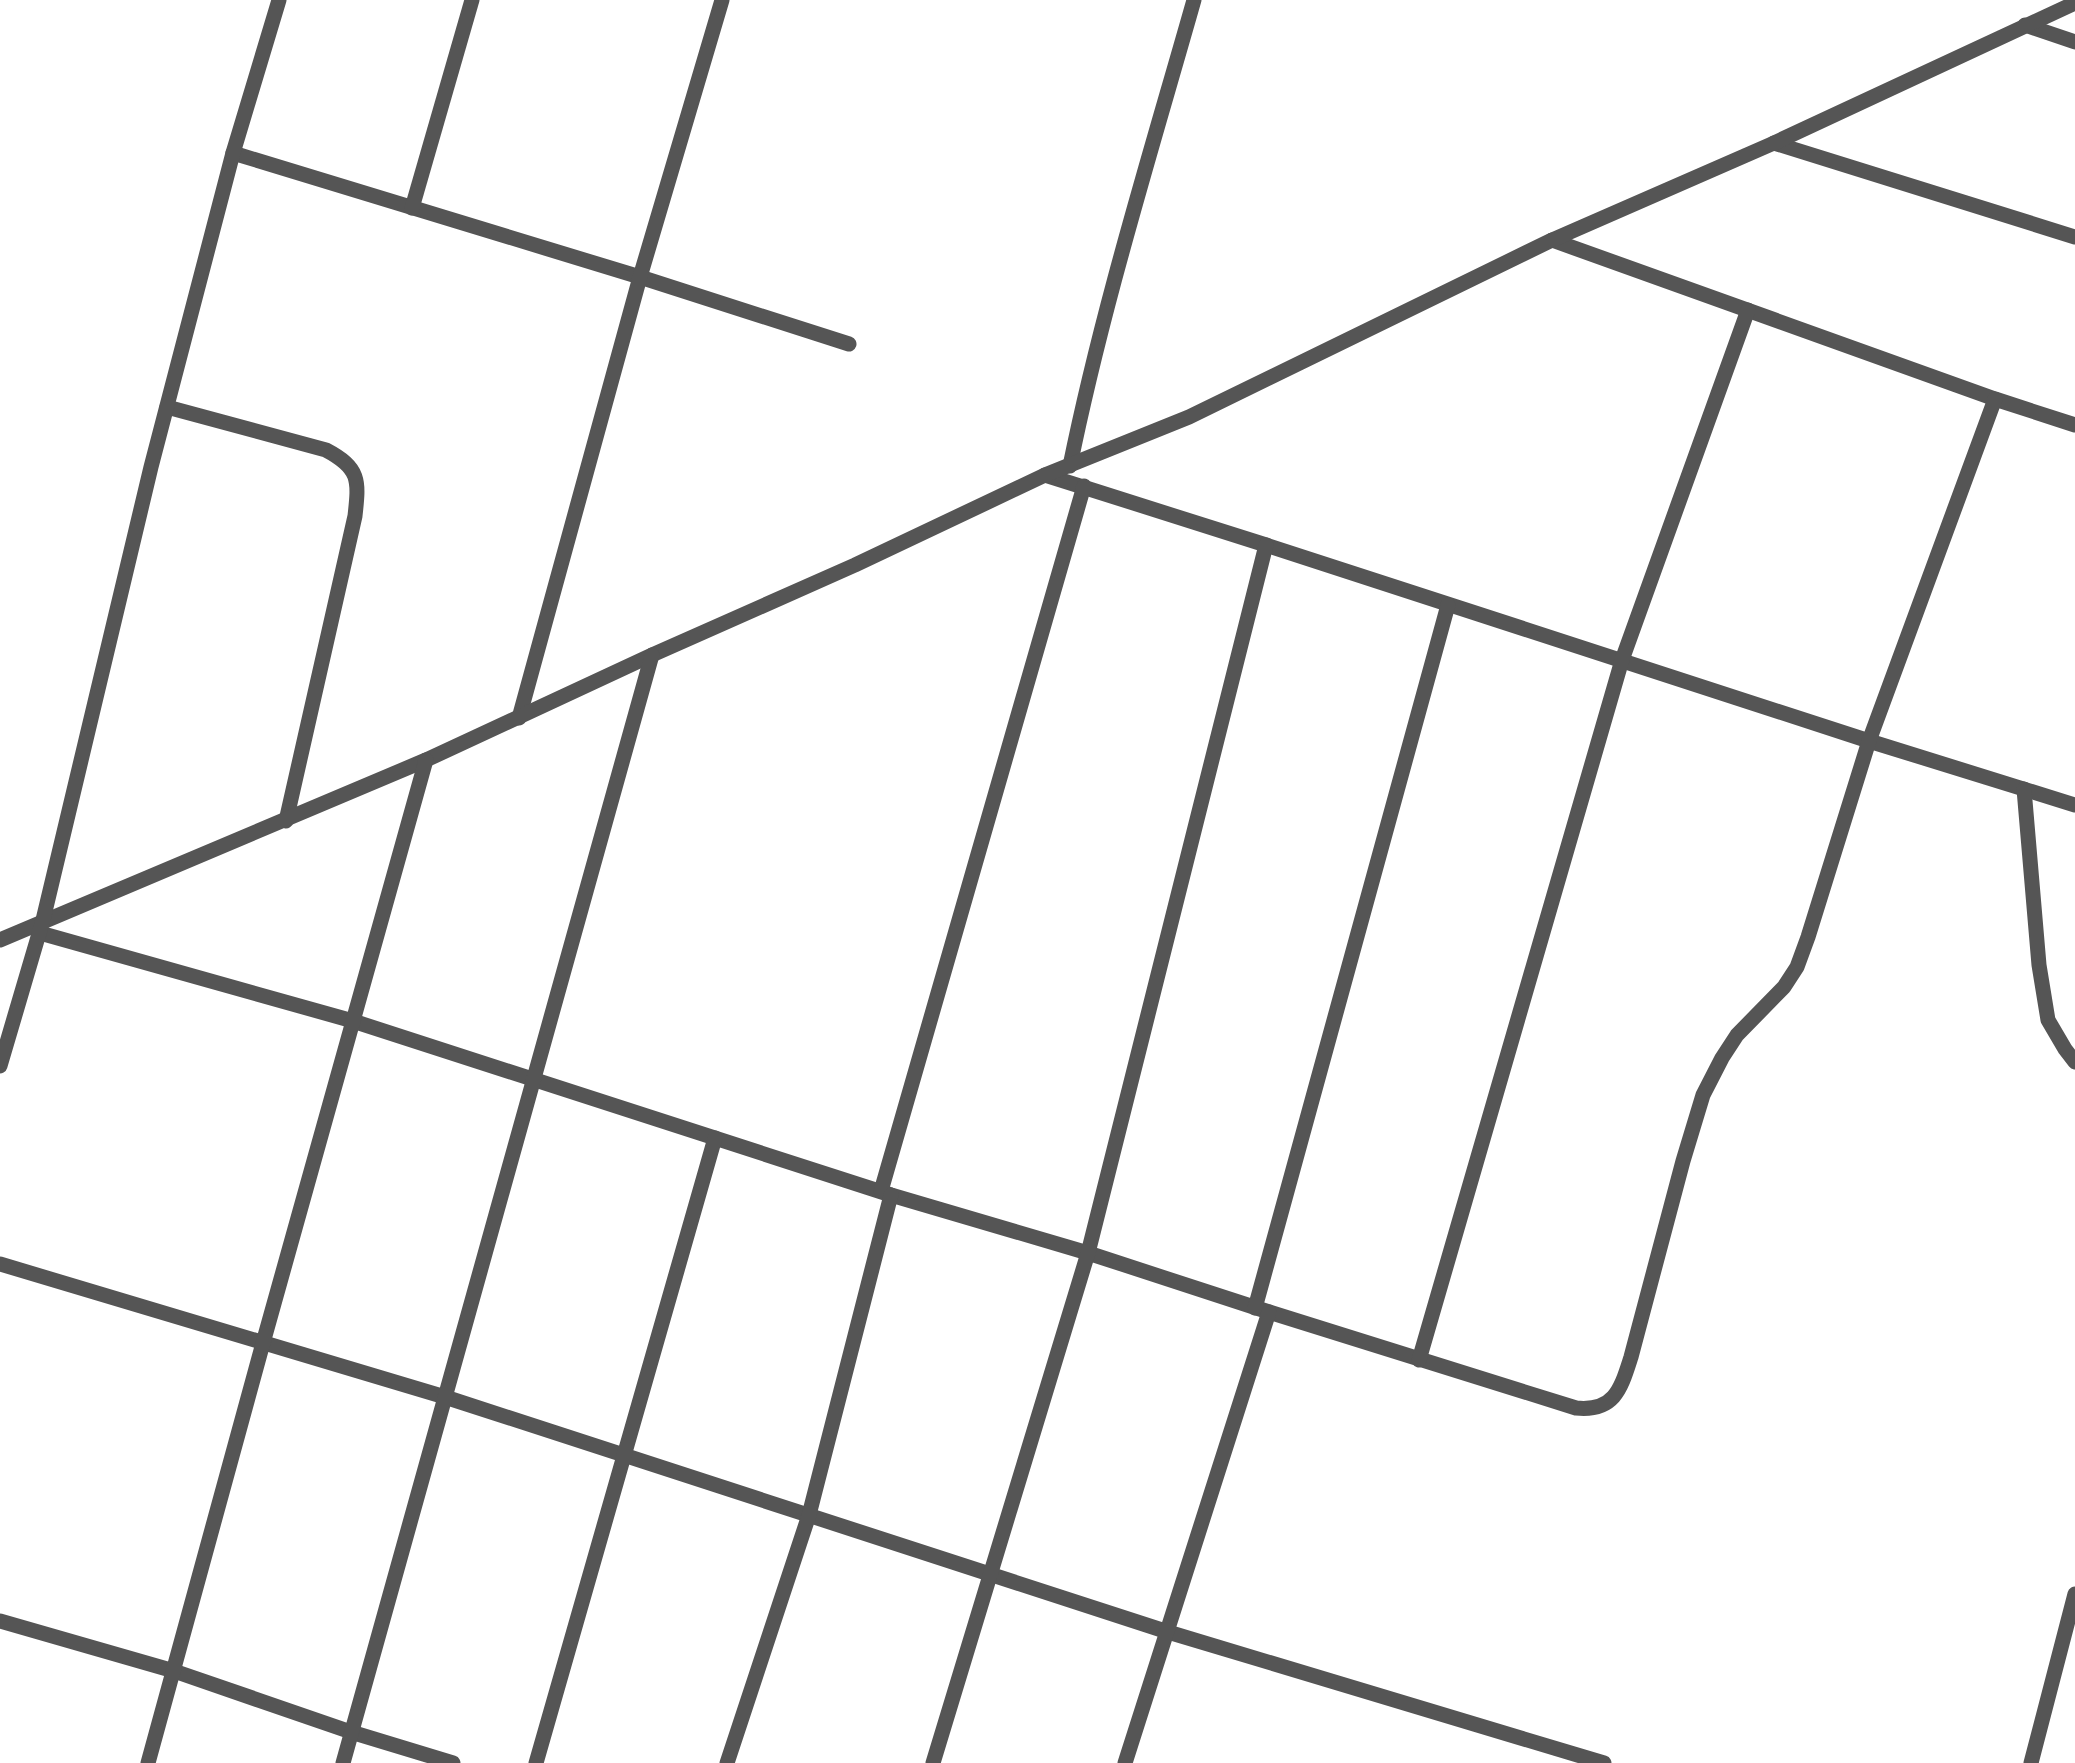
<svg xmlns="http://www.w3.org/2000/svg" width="2075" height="1763" font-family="'Open Sans',sans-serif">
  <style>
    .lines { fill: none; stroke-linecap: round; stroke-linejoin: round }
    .minor { stroke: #555; stroke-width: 15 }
  </style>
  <rect width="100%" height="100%" fill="#fff"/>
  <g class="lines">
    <g class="minor">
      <path d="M2025 25 2075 42"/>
      <path d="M1774 143 2075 237"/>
      <path d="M233 153 640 277 849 344"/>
      <path d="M412 208 472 0"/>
      <path d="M1552 240 1995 399 2075 425"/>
      <path d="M167 407 326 450C360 468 359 480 355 516L286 821"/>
      <path d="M1070 466C1102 309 1150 155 1194 0"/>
      <path d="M1045 475 1266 545 1869 741 2075 805"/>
      <path d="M519 718 640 277 722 0"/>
      <path d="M2024 789 2039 965 2048 1020 2065 1049 2075 1062"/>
      <path d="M40 933 353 1021 891 1195 1088 1253 1269 1312 1576 1408C1615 1412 1621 1388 1631 1357L1683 1161 1703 1095 1722 1058 1737 1035 1784 987 1797 967 1808 937 1869 741 1995 399"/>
      <path d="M0 940 426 760 652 655 855 565 1045 475 1189 417 1552 240 1774 143 2075 3"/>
      <path d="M0 1066 43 920 151 467 233 153 279 0"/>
      <path d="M881 1191 1084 486"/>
      <path d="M0 1264 445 1397 1168 1632 1604 1763"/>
      <path d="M1255 1308 1448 605"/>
      <path d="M1419 1360 1622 660 1748 310"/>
      <path d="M0 1621 174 1671 351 1732 453 1763"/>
      <path d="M148 1763 263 1343 426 760"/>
      <path d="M343 1763 652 655"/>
      <path d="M536 1763 715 1138"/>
      <path d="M727 1763 809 1515 891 1195"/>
      <path d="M933 1763 1088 1253 1266 545"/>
      <path d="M1125 1763 1269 1312"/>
      <path d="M2031 1763 2075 1594"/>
    </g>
  </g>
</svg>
